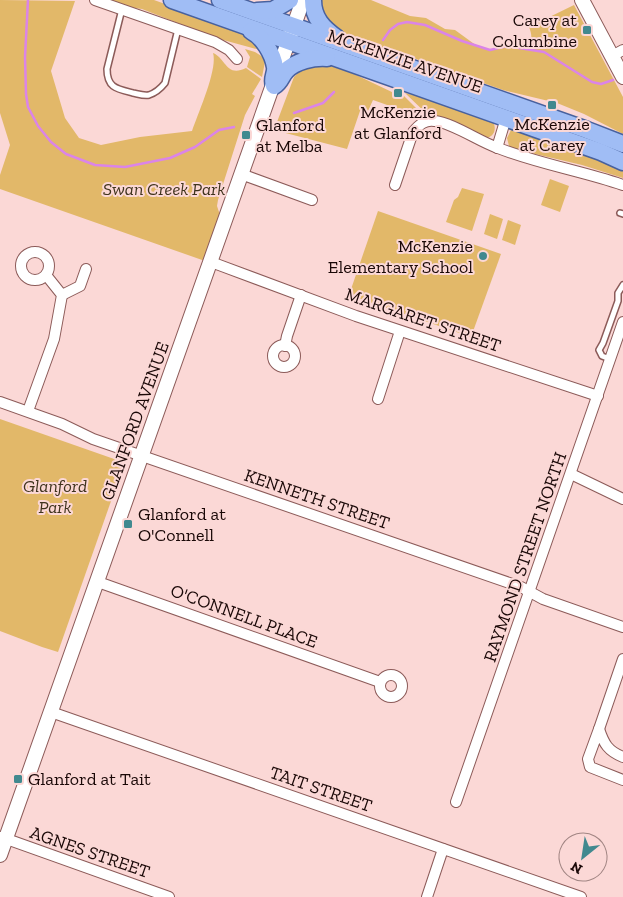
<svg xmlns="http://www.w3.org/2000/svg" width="623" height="897" font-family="'Zilla Slab',serif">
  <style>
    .green { fill: #e2b869 }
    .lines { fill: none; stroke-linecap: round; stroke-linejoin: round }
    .stream { stroke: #db84e7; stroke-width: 2.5 }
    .lane-casing { stroke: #8c5b59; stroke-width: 8 }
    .street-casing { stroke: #8c5b59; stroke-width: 12 }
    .secondary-casing { stroke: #8c5b59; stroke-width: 16 }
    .primary-casing { stroke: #48619e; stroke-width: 19 }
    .lane { stroke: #fff; stroke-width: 5 }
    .street { stroke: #fff; stroke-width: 10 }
    .secondary { stroke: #fff; stroke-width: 14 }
    .primary { stroke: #a0bdf5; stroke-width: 16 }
    .poi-dot { fill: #41898f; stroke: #fbd8d6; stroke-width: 2 }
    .labels { text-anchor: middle; stroke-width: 4; stroke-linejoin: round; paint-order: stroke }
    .poi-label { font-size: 18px; fill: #1a0807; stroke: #fbd8d6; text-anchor: start }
    .street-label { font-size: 18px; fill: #1a0807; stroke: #fbd8d6 }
    .park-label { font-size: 18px; font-style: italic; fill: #3f331d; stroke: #fbd8d6 }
  </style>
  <rect width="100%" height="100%" fill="#fbd8d6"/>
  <g class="green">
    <path d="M0 0 75 1 51 71 65 118 79 138 101 145 140 137 192 131C198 113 218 69 213 53 226 58 226 78 246 68L261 79 252 94 255 96 245 115 218 200 217 206 220 215 205 261 0 189V175L10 145 0 113Z"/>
    <path d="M108 0H154L237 30 251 37 260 50 216 38 142 9 127 7Z"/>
    <path d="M322 0H371L410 16 426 18 445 29 455 30 477 46 490 50 507 46 527 49C533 43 532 34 529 27L574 5 623 97V134L584 114 557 103 503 90 346 34C332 26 322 16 322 0Z"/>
    <path d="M245 49 255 52 263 57 265 62 262 77 247 67 250 57Z"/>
    <path d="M319 65 331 66 354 74 394 93 403 95 424 116V118L373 100 368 111 361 108 347 149 274 130 294 77C301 69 309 67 319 65Z"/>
    <path d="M405 93 440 101 493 122C497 129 494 136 487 138L472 132 457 122 446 119 430 117Z"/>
    <path d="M515 129 623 168V178L582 165 514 149 509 146 507 138 511 130Z"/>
    <path d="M550 179 569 186 560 212 541 205Z"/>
    <path d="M462 188 484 194 472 231 446 222 454 200 458 197Z"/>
    <path d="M378 211 501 254 471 337 349 295Z"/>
    <path d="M490 214 503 219 497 239 484 234Z"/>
    <path d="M508 220 521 225 515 245 502 240Z"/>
    <path d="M0 419 117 460 123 467 58 652 42 647 0 631Z"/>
  </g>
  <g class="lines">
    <g class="stream">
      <path d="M28 0 25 57 26 94 28 107 38 126 51 142 66 154 95 165 125 167 170 158 195 147 219 130 234 127"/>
      <path d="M383 40 390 30 398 24 407 22 425 25 462 41 490 50 507 46 544 52 592 82 601 84 613 80"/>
      <path d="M294 113 323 103 334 92"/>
    </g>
    <defs>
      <g id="lane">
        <path d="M122 9 107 69C107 88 117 89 133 93 138 94 144 96 149 95 155 93 161 88 165 83L178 29"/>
        <path d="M620 213 623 214"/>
        <path d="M610 359 602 356 599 350 603 343 618 301V293L623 285"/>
      </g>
      <g id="street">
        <path d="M95 0 215 42 229 50 237 59"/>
        <path d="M612 56 623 50"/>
        <path d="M497 148 506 118"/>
        <path d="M241 174 312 200"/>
        <path d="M395 185 413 132C419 125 425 119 435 121 453 123 480 142 498 148 539 164 582 171 623 185"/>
        <circle cx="35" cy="266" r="14"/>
        <path d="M211 262 356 316 598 396"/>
        <path d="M62 295 80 286 86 269"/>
        <circle cx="284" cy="356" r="11"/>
        <path d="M285 346 287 336 301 295"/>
        <path d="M378 399 400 331"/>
        <path d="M0 402 62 424 93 439 521 587 543 599 623 627"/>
        <path d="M28 411 54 339 62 295 46 275"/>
        <path d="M571 474 623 499"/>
        <path d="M98 582 380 682"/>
        <circle cx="391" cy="686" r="11"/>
        <path d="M51 712 581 897"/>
        <path d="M599 729 623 659"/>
        <path d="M623 757C608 751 604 744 599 729L588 759 590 767 623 780"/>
        <path d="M456 802 623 322"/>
        <path d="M1 837 169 897"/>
        <path d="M427 897 443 849"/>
      </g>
      <g id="secondary">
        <path d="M582 0 623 77"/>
        <path d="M0 855 303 0"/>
      </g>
      <g id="primary">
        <path d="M172 0 601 152 623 162"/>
        <path d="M220 0 587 130 623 144"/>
        <path d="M313 0C313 18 323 28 337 38"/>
        <path d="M257 11 273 10 290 0"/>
        <path d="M251 31C263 37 273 54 275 67 276 74 271 78 274 86 281 82 281 76 286 71 295 61 314 57 327 58"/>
      </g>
    </defs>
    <use href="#lane" class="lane-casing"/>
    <use href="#street" class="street-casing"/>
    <use href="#secondary" class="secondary-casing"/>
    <use href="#primary" class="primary-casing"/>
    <use href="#lane" class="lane"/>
    <use href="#street" class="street"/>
    <use href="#secondary" class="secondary"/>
    <use href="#primary" class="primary"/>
  </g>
  <g class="poi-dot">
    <rect x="582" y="25" width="10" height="10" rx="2.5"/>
    <rect x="393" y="88" width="10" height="10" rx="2.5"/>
    <rect x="547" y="100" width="10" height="10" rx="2.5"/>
    <rect x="241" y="130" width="10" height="10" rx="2.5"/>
    <circle cx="483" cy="256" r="5"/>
    <rect x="123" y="519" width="10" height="10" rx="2.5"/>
    <rect x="13" y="774" width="10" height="10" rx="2.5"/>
  </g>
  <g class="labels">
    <g class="poi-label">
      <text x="577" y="26" text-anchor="end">Carey at<tspan x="577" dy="21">Columbine</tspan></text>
      <text x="398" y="118" text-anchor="middle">McKenzie<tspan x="398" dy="21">at Glanford</tspan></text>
      <text x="552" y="130" text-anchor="middle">McKenzie<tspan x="552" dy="21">at Carey</tspan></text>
      <text x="256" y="131">Glanford<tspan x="256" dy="21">at Melba</tspan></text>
      <text x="473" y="252" text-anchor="end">McKenzie<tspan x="473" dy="21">Elementary School</tspan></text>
      <text x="138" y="520">Glanford at<tspan x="138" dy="21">O'Connell</tspan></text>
      <text x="28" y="785">Glanford at Tait</text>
    </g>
    <g class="street-label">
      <text transform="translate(405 61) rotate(19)" y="6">MCKENZIE AVENUE</text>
      <text transform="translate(423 320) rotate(19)" y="6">MARGARET STREET</text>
      <text transform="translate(135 421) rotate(-70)" y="6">GLANFORD AVENUE</text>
      <text transform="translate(317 499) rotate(19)" y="6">KENNETH STREET</text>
      <text transform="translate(525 557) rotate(-71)" y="6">RAYMOND STREET NORTH</text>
      <text transform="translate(244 616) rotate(20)" y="6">O'CONNELL PLACE</text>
      <text transform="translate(321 789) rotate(19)" y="6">TAIT STREET</text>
      <text transform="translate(90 852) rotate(19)" y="6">AGNES STREET</text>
    </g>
    <g class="park-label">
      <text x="164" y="195">Swan Creek Park</text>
      <text x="55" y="492">Glanford<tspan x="55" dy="21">Park</tspan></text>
    </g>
  </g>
  <g transform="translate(583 857) rotate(210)"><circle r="24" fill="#fbd8d6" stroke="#a18583"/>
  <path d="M0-4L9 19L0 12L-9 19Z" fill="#41898f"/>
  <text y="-8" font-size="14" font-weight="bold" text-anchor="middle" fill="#1a0807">N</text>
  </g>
</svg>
